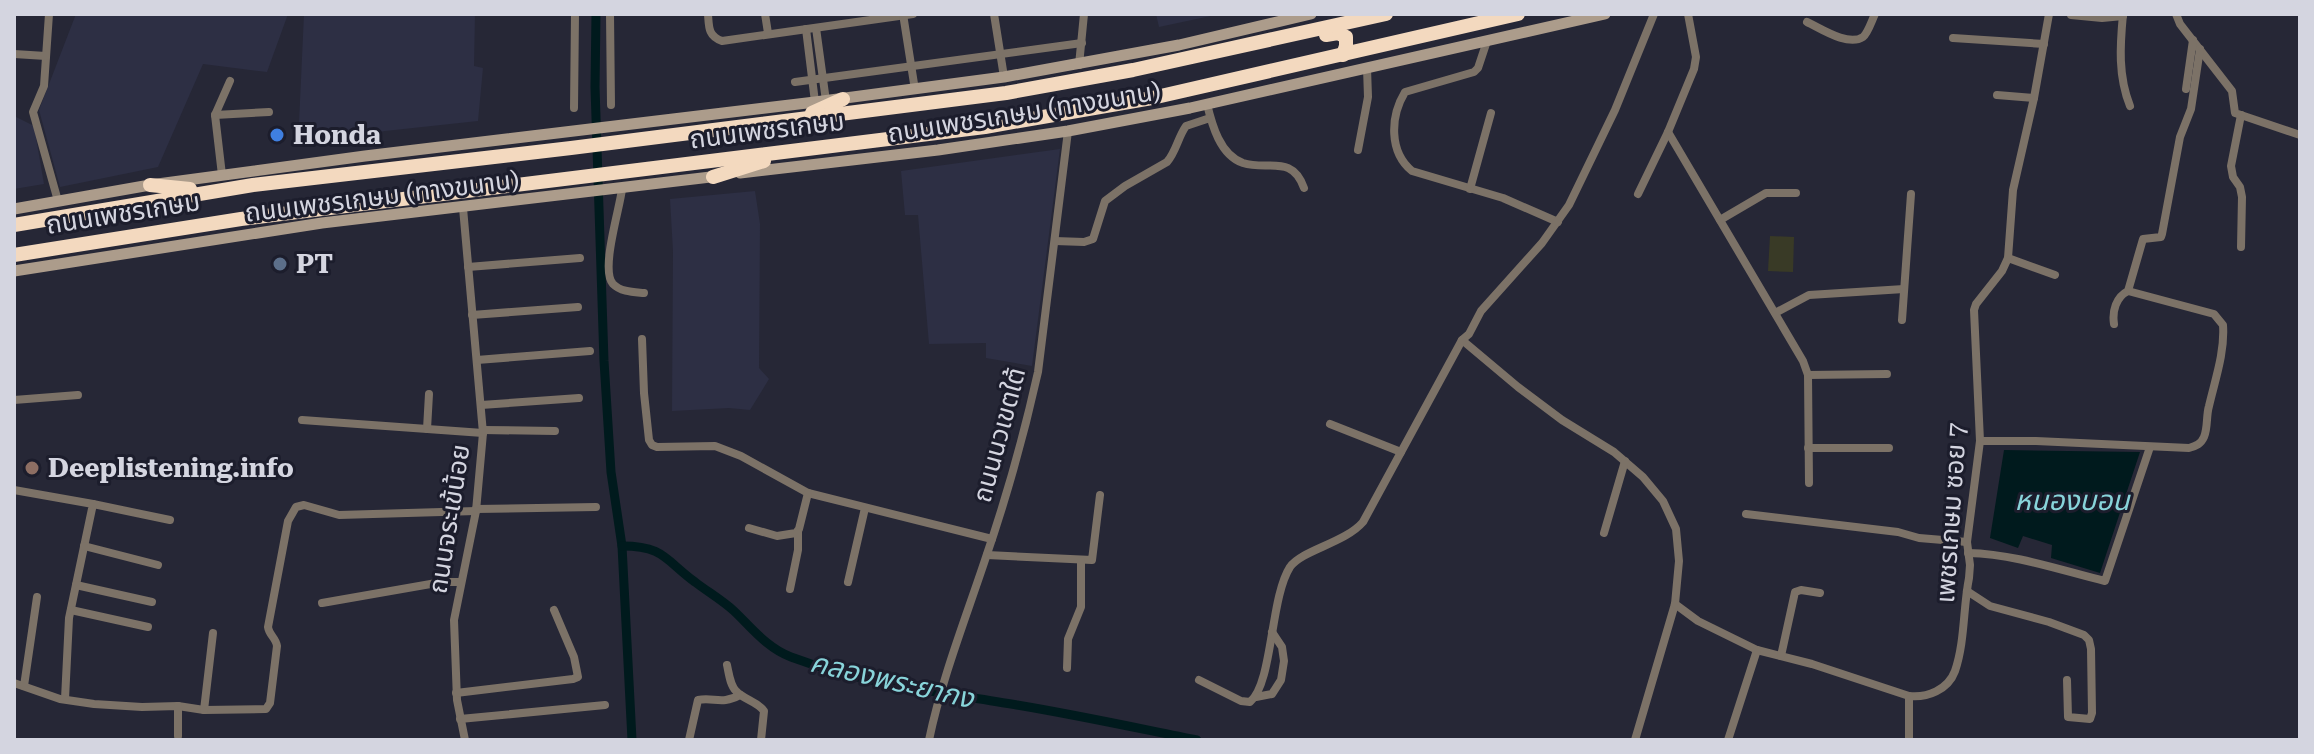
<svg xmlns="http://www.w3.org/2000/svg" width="2314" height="754" font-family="'Roboto Serif','Noto Sans Thai',serif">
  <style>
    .built { fill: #2d2f44 }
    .green { fill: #393a26 }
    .water { fill: #001a1d }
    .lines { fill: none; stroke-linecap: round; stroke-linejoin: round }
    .canal { stroke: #001a1d; stroke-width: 9 }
    .street { stroke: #7c7267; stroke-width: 8 }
    .secondary { stroke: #ac9c8b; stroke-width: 11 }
    .highway { stroke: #f3d9bf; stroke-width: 14 }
    .shop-dot { fill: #3f7fe0; stroke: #1c1d2c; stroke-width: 3 }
    .service-dot { fill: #5c6f8a; stroke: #1c1d2c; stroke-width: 3 }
    .education-dot { fill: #8d6e63; stroke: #1c1d2c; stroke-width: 3 }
    .labels { text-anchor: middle; stroke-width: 6; stroke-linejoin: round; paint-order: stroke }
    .street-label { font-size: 26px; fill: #d4d5e0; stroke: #1c1d2c }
    .poi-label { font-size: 26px; font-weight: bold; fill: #d4d5e0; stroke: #1c1d2c; text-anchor: start }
    .water-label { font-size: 28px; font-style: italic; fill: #88d4da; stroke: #1c1d2c }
  </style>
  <rect width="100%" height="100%" fill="#262736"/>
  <g class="built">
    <path d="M76 14H288L267 72 203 64 158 167 60 187 39 110Z"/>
    <path d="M304 14H475L474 66 483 68 478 121 385 131 298 145Z"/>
    <path d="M1156 14H1220L1159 27Z"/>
    <path d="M14 116 34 126 44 184 14 189Z"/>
    <path d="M1060 149 1032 366 986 358V343L929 344 918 215H905L901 171Z"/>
    <path d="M755 191 760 224 759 368 769 379 750 410 729 408 672 411 673 251 670 199Z"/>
  </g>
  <path class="green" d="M1770 236 1794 237 1793 272 1768 271Z"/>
  <path class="water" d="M2004 450 2140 452 2100 573 2051 558 2052 545 2023 536 2018 548 1990 538Z"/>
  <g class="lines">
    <g class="canal">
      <path d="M596 14 595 87 604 361 611 472 622 546 632 740"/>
      <path d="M622 546C664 546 665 560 695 582 708 592 722 600 734 611 752 628 767 648 791 657 863 684 941 692 1017 705 1077 715 1137 728 1197 740"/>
    </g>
    <g class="street">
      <path d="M49 14 44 86 33 112 58 201"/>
      <path d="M610 14 611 105"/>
      <path d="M708 14C709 27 708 36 722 41L913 14"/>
      <path d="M765 14 768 33"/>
      <path d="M903 14 915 90"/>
      <path d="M994 14 1004 77"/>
      <path d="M2123 14C2120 46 2118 76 2130 106"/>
      <path d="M2176 14 2180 24 2232 91 2235 113 2300 135"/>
      <path d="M2071 15 2102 18 2123 16"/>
      <path d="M1807 22C1820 28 1848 47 1863 37 1868 33 1872 20 1875 14"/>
      <path d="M816 28 826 101"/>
      <path d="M806 29 815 102"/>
      <path d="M1953 38 2044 44"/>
      <path d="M1487 41 1478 68 1474 72 1405 92C1390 117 1389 152 1412 171L1503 198 1558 222"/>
      <path d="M14 54 46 56"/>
      <path d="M1079 65 1084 14"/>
      <path d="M795 82 1082 43"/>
      <path d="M2186 89 2193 40"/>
      <path d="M1997 95 2034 98"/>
      <path d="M1207 104C1212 125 1220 155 1243 163 1268 171 1292 154 1304 188"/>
      <path d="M574 108 575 14"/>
      <path d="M215 115 269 112"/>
      <path d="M2241 115 2231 166 2233 177 2240 187 2242 197 2241 247"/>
      <path d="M1668 132 1803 361 1808 375 1809 483"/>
      <path d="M1358 150 1368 97 1367 68"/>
      <path d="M222 175 215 115 230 81"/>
      <path d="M622 189C620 208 600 270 613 284 621 292 633 292 644 293"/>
      <path d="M1470 189 1491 113"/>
      <path d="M1638 194 1668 132 1694 69 1696 57 1688 14"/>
      <path d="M463 208 483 433 476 511 454 620 457 700 465 740"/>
      <path d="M1720 220 1766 193H1796"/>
      <path d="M1055 241 1084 242 1093 239 1105 201 1125 186 1167 162C1176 152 1178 137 1186 126L1210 118"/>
      <path d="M2008 258 2055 275"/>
      <path d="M468 267 580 258"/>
      <path d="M1775 313 1809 295 1904 289"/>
      <path d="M472 315 578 307"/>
      <path d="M1902 320 1911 194"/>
      <path d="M2114 324C2112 311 2116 297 2128 291L2143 239 2161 237 2162 234 2180 137 2191 109 2200 49"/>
      <path d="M642 339 644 393 649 440 652 445 657 447 715 446 741 456 808 493 992 539"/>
      <path d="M1462 340 1518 387 1562 420 1614 452 1643 477 1663 501 1676 529 1679 561 1675 604 1635 740"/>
      <path d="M477 360 590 351"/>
      <path d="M1808 375 1887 374"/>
      <path d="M14 400 78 395"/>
      <path d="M481 405 579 398"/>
      <path d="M302 420 483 433"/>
      <path d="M1330 424 1401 452"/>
      <path d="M427 429 429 394"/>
      <path d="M483 430 555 431"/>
      <path d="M1980 441H2036L2189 448C2196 446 2201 444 2204 437 2208 428 2206 416 2209 406 2215 380 2225 352 2223 325L2214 314 2128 291"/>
      <path d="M1808 448H1889"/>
      <path d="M14 490 93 504 69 618 65 699"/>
      <path d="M93 504 170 520"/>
      <path d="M476 509 596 507"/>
      <path d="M1746 514 1898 532 1919 538 1967 542"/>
      <path d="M749 528 777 536 796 533 799 529 808 493"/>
      <path d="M1604 533 1625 461"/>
      <path d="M84 546 158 565"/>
      <path d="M1968 553C2015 554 2060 570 2105 581L2150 447"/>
      <path d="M987 555 1092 560 1100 495"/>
      <path d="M848 582 865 508"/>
      <path d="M76 585 152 602"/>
      <path d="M790 589 798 550V532"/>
      <path d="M1967 591 1990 606 2049 622 2084 635 2089 640 2091 649 2092 713 2090 719 2068 717 2067 680"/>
      <path d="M322 603 442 582H461"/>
      <path d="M1675 604 1698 621 1757 650 1812 664 1909 696C1927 698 1948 690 1955 671 1965 642 1963 608 1969 578L1970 565 1967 542 1980 441 1974 310 1976 304 2002 271 2008 258 2013 190 2034 98 2049 14"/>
      <path d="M71 610 148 627"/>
      <path d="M1781 656 1795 592 1801 590 1820 593"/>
      <path d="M727 665C729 674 730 685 736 691 744 700 757 701 764 711L761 740"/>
      <path d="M1067 668 1068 639 1081 607V561"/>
      <path d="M1199 680 1241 701 1250 702C1273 683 1270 598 1290 567 1302 550 1345 543 1363 522L1462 340 1469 334 1481 311 1542 243 1569 205 1615 110 1654 14"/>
      <path d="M14 683 60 699 94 704 142 707 178 706 204 710 266 709 270 703 277 646C276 638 269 635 268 627L288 521 296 507 304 505 339 515 476 511"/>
      <path d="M24 686 37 597"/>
      <path d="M456 693 573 679 578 677 574 657 554 610"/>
      <path d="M1909 696V740"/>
      <path d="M1256 697 1272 694 1281 680 1284 661 1282 647 1272 632"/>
      <path d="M178 706V736"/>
      <path d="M204 710 213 633"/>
      <path d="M460 719 605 705"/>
      <path d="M689 740 698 700C714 697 722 705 740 695"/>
      <path d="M929 740C942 678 965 620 985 560 1006 499 1024 435 1038 372L1068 131"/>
      <path d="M1728 740 1757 650"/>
    </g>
    <g class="secondary">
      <path d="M740 173 938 150 1068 131 1190 108 1605 14"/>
      <path d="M14 209 150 185 365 156 815 102 1004 77 1179 45 1311 14"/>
      <path d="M14 271 322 223 719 176"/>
    </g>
    <g class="highway">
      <path d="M1326 35 1338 33 1346 37V46L1343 55"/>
      <path d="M812 113 843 99"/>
      <path d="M713 177 764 161"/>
      <path d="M150 185 190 189"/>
      <path d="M14 225 253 185 571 148 1006 93 1133 70 1386 14"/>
      <path d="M14 255 241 219 985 127 1152 98 1518 14"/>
    </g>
  </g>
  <circle class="shop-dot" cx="277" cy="135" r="8"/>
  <circle class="service-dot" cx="280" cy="264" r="8"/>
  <circle class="education-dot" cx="32" cy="468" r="8"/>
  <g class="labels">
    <g class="street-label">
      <text transform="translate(1024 112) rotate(-9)" y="9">ถนนเพชรเกษม (ทางขนาน)</text>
      <text transform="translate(767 130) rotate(-7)" y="9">ถนนเพชรเกษม</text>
      <text transform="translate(382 196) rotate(-7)" y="9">ถนนเพชรเกษม (ทางขนาน)</text>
      <text transform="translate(123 213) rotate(-9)" y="9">ถนนเพชรเกษม</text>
      <text transform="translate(999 435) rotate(-75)" y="9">ถนนนวเขตใต้</text>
      <text transform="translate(1951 513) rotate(-86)" y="9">เพชรเกษม ซอย 7</text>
      <text transform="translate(449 519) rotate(-81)" y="9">ถนนจระเข้น้อย</text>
    </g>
    <g class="poi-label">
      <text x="293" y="144">Honda</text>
      <text x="296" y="273">PT</text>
      <text x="48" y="477">Deeplistening.info</text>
    </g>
    <g class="water-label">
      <text x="2072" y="510">หนองบอน</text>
      <text transform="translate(892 680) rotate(13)" y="10">คลองพระยากง</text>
    </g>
  </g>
  <rect width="2314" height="754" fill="none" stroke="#d4d5e0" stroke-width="32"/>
</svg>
